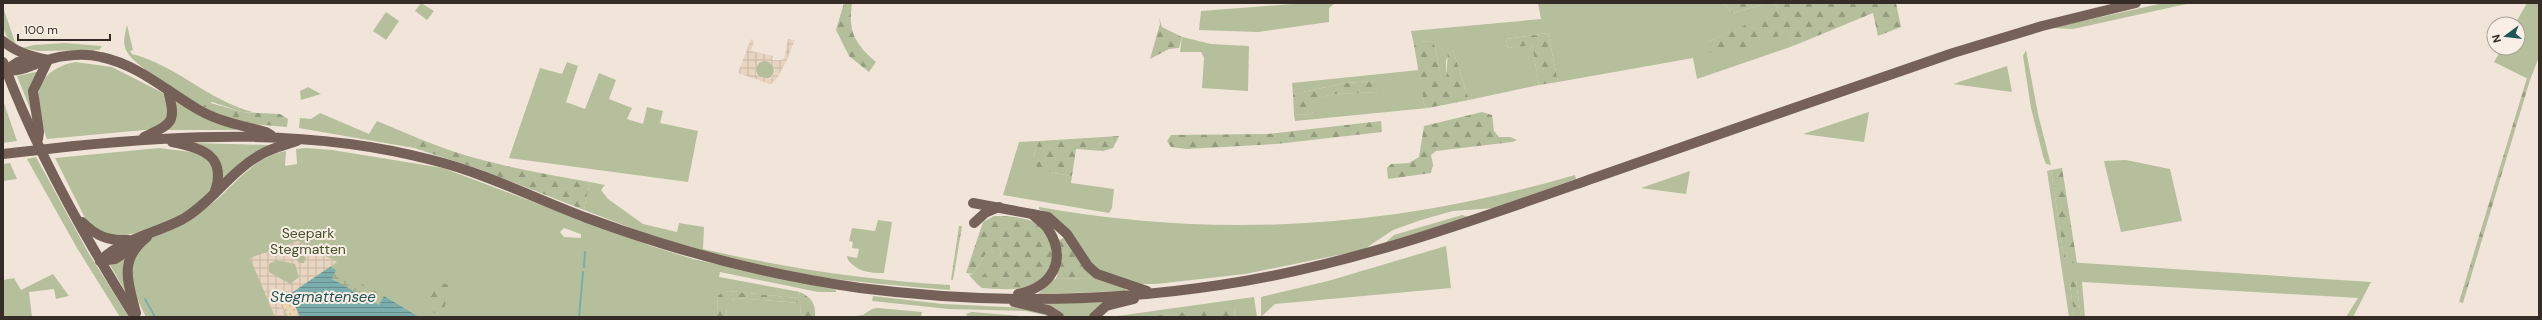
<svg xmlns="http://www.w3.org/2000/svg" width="2542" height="320" font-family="'DM Sans',sans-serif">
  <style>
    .green { fill: #b5bf9b; fill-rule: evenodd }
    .forest { fill: url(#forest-firs) }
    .wetland { fill: url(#wetland-marsh) }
    .sand { fill: url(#sand-dots) }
    .plaza { fill: url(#plaza-grid); fill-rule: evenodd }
    .water { fill: url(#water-rules) }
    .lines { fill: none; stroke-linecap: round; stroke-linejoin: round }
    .stream { stroke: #7aadac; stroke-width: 2 }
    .primary { stroke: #766158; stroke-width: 10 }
    .primary-bridge { stroke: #766158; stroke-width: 10 }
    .labels { text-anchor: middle; stroke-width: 4; stroke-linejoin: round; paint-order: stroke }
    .park-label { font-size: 14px; fill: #46522c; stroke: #f9efe6 }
    .water-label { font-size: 15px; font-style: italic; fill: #1e5555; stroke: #f9efe6 }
  </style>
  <defs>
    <pattern id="forest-firs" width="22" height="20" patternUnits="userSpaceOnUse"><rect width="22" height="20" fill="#b5bf9b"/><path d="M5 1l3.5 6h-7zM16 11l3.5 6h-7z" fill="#949b7e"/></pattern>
    <pattern id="wetland-marsh" width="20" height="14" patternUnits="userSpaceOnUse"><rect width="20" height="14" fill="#b5bf9b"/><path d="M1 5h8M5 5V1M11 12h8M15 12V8" fill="none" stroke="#949b7e"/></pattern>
    <pattern id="sand-dots" width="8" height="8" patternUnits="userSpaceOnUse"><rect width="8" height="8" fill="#ecd4b1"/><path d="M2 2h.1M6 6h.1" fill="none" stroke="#cbb698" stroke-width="1.8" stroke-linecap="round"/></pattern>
    <pattern id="plaza-grid" width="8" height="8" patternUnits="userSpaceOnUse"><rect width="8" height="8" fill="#e8d5c1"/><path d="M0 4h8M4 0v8" fill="none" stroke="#c8b7a6"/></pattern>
    <pattern id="water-rules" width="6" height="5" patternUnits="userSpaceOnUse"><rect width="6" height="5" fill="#7aadac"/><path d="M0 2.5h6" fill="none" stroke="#658d8c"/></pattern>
  </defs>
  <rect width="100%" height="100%" fill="#f1e5da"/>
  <g class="green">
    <path d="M421 3 434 11 427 20 415 11Z"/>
    <path d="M1305 3H1345L1334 4 1329 8V22L1258 32 1199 30 1201 11Z"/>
    <path d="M1538 3H1723L1732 13 1769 3 1778 5 1777 12 1707 42 1772 37 1788 32 1793 46 1697 79 1693 58 1558 82 1548 33 1506 39 1508 48 1532 44 1539 85 1469 100 1453 50 1446 60V80L1441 78 1435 46 1431 41 1420 42 1414 45 1411 31 1541 19Z"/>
    <path d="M2163 3H2191L2073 29 2052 28Z"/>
    <path d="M2527 3H2539V57L2530 80 2494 62 2502 48H2518V24H2515Z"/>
    <path d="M3 7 16 45C1 36 3 22 3 7Z"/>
    <path d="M386 12 399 21 386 40 373 31Z"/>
    <path d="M127 25 133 50 130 51 132 54C176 65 209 101 253 112H242L212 102 202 108C187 97 134 66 127 52 122 43 125 34 127 25Z"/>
    <path d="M1182 37 1211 44 1249 46 1248 91 1202 88 1204 58 1201 52H1180Z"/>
    <path d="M65 43 102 46 99 50 38 51 22 48 34 45Z"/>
    <path d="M2026 50 2038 114 2051 165 2046 164 2043 156 2031 108 2023 56Z"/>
    <circle cx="765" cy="70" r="9"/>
    <path d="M75 62 112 67 161 92C171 100 168 109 166 121L155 129 47 139C34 103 30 72 75 62Z"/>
    <path d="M567 62 578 66 566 102 585 109 599 73 616 80 609 99 632 108 627 119 643 124 647 107 663 111 660 123 698 131 688 182 509 158 540 68 562 74Z"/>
    <path d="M2007 66 2012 92 1953 84Z"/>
    <path d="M1419 70 1424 104 1428 108 1295 121 1294 115 1312 114 1318 98 1334 94 1379 92 1371 81 1346 83 1293 94 1292 83Z"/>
    <path d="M40 71 31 111 17 76Z"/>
    <path d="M308 87 321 94 301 100 300 91Z"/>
    <path d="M175 98 236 128V130H168L172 125Z"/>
    <path d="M3 100 17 141 3 143Z"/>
    <path d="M1869 112 1864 142 1803 134Z"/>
    <path d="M320 113 369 134 377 121 420 139 414 148 299 128 300 118 311 119Z"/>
    <path d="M1039 141 1033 157 1047 172 1072 176 1071 183 1114 189 1112 208 1109 213 1003 195 1019 142Z"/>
    <path d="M194 143 270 145 221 185 222 171Z"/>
    <path d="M159 148 199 153 213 163C215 173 215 180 211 190 200 213 136 238 112 236 102 235 91 226 85 218L55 158Z"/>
    <path d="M306 148 332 150 443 168 651 246 693 259 836 290V292H818L720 272 719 277 800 292 798 298 728 291 718 295 717 317H146C138 301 127 280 133 261 135 257 139 249 142 245 151 235 189 219 203 210 234 190 248 158 286 151L285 166 297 164 296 149ZM564 228 581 234V238L564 237 560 232Z"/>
    <path d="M36 157 89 254 129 317H120L77 248 27 159Z"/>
    <path d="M2126 160 2170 169 2182 221 2121 232 2104 161Z"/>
    <path d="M10 163 17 179 3 181V164Z"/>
    <path d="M2051 170 2064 258 2067 262 2371 282 2353 317H2346L2358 298 2082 282 2085 317H2081L2076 281 2070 284 2074 317H2069L2047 171Z"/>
    <path d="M1690 171 1686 194 1641 188Z"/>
    <path d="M1575 175 1576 179 1494 208 1453 211 1421 220 1393 230 1363 250 1245 274 1156 284H1141L1115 278 1094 267 1052 215 1039 209V207C1224 240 1395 227 1575 175Z"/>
    <path d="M590 182 605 185 601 190 608 199 643 224 677 232 679 223 704 227 703 249C785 268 867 280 950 285V290C901 286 853 282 805 275 729 264 655 238 584 210Z"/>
    <path d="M1462 215 1469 217 1384 244 1394 235Z"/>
    <path d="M878 220 892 222 884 273C869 273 858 272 848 260L847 256 857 258 859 249 852 248 853 242 849 241 852 228 875 231Z"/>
    <path d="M999 245 1001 254 977 284 969 275 973 274 987 252Z"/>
    <path d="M1446 246 1451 288 1275 304 1261 317V297L1328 281Z"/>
    <path d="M127 256 128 296 110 265Z"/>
    <path d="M1091 273 1126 289V291L1038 294 1054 279 1089 278Z"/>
    <path d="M53 274 69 296 56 299 54 289 29 292 32 317H3V280L14 278 21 290Z"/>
    <path d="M873 296 943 304 1029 308 1053 317 1026 311 949 309 872 301Z"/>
    <path d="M1254 297 1257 317H1235L1234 307 1146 317H1110Z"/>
    <path d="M735 298 800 303 801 317H726L727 306Z"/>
    <path d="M1105 301 1090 317H1065L1056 310 1045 305V303Z"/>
    <path d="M878 308 922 312 921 317H849L863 315 872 309Z"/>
    <path d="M972 312 1032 317H968L966 314Z"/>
  </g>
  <g class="forest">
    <path d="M844 3H852C848 31 854 43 876 62L869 72 849 56 836 30Z"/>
    <path d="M1723 3H1896L1901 27 1878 36 1873 13 1793 46 1788 33 1733 51 1711 53 1706 49 1707 42 1777 11 1778 5 1769 3 1732 13Z"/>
    <path d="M1159 17 1162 27 1182 37 1179 48 1169 49 1150 59 1160 24Z"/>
    <path d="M1548 33 1558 82 1539 85 1532 45 1508 48 1506 39Z"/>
    <path d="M1431 41 1435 46 1441 77 1446 79 1448 51 1453 50 1469 100 1428 108 1424 104 1414 45 1419 42Z"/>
    <path d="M2527 78 2530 80 2463 303 2459 302Z"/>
    <path d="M1371 81 1380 85V92L1334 94 1319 98 1312 114 1294 115 1293 94 1346 83Z"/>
    <path d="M207 102 242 112 280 114 288 119 287 127 241 123 202 108Z"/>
    <path d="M1482 112 1492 115 1494 131 1499 137H1510L1517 140 1512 142 1436 151 1431 155 1433 164 1431 173 1388 179 1387 168 1391 164 1409 163 1419 157 1424 126Z"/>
    <path d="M1381 121 1382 132 1276 144 1187 149 1171 147 1167 141 1171 135 1267 134Z"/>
    <path d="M1119 136 1113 148 1103 151 1076 149 1072 176 1047 172 1037 167 1033 157 1039 141Z"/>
    <path d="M420 139C478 163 530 171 590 182L584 210 479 169 414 148Z"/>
    <path d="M2062 168 2077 263H2067L2064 258 2051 170Z"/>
    <path d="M994 216C1010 216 1035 217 1046 231 1051 237 1052 250 1055 258 1038 294 1016 290 982 288L977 284 978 281 1001 254 999 246 987 252 973 274 966 273 983 222Z"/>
    <path d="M959 226H962L953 280H951Z"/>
    <path d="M1065 237 1091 273 1089 278 1056 279 1062 253 1059 240Z"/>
    <path d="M2073 280 2076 281 2081 317H2074L2070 284Z"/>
    <path d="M439 282 449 285 443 317 425 308Z"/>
    <path d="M728 291 798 298 800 292C812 298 816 304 815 317H801L800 303 735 298 727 306 726 317H717L718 295Z"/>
    <path d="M1234 306 1235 317H1146Z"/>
  </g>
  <path class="wetland" d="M336 270 382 295 377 304 332 279Z"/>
  <path class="sand" d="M290 294 300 317H288L280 301Z"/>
  <g class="plaza">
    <path d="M751 39 754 41 751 51 773 56 772 60H781L784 59 788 39 795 40 785 64 775 81 770 84 738 73ZM764 61H769L775 69 772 77 769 79 756 75V69L758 63Z"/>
    <path d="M298 241 337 262 280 301 286 317H275L250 258ZM299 250 306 258 304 263H299L294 256 293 253ZM276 260 295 264 299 277 290 284 269 272V264Z"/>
  </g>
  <path class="water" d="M330 267 336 270 332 279 379 305 384 296 419 317H300L290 294Z"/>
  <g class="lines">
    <g class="stream">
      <path d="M584 267 585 252"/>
      <path d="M145 299 155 317"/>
      <path d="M579 317 583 272"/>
    </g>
    <g class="primary">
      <path d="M3 41C15 52 32 57 48 60"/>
      <path d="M3 62C36 151 84 237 135 317"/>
      <path d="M6 70C20 73 33 64 47 60 63 55 84 53 101 57 139 65 166 91 199 110 220 122 243 126 266 132L271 135"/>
      <path d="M6 70 18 62 34 57"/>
      <path d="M144 137C174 123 176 122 168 90"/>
      <path d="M38 139 39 132 33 91 48 60"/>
      <path d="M172 142C204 148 228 157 214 194"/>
      <path d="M74 146C193 134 315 129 432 160 485 173 536 199 587 218 676 251 766 275 860 288 979 303 1102 303 1220 285 1349 266 1472 221 1594 178 1714 136 1833 94 1953 53L2042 26 2136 3"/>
      <path d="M973 203 1048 217 1067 234 1088 266 1097 274 1147 291"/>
      <path d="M82 222C96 236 108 241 128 240"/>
      <path d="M974 223 985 213 999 207"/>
      <path d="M100 261C123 238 155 234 183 219 212 202 231 171 260 155 271 148 285 145 297 141"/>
      <path d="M100 261 115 259 134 247"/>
      <path d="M1018 294C1052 287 1068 260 1048 229 1045 224 1037 219 1032 214"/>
      <path d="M1014 302 1048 310 1059 317"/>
      <path d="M136 313C128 282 118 260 147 237"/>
      <path d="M1094 317 1106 306 1134 299"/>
    </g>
    <path class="primary-bridge" d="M3 154 74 146"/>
  </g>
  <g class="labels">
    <g class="park-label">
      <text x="308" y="238">Seepark<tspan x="308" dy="16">Stegmatten</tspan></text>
    </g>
    <g class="water-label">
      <text x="323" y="302">Stegmattensee</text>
    </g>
  </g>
  <rect width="2542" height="320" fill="none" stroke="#352b27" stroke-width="8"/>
  <g transform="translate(2506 36) rotate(255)"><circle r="19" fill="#f9efe6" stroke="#aba19a"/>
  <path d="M0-3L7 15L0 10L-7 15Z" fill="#1e5555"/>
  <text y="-6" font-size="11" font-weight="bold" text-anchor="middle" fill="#352b27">N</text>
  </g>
  <path d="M18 34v6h92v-6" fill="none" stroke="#352b27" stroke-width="2"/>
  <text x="24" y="34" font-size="12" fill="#352b27" stroke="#f9efe6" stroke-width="3" paint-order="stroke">100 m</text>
</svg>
